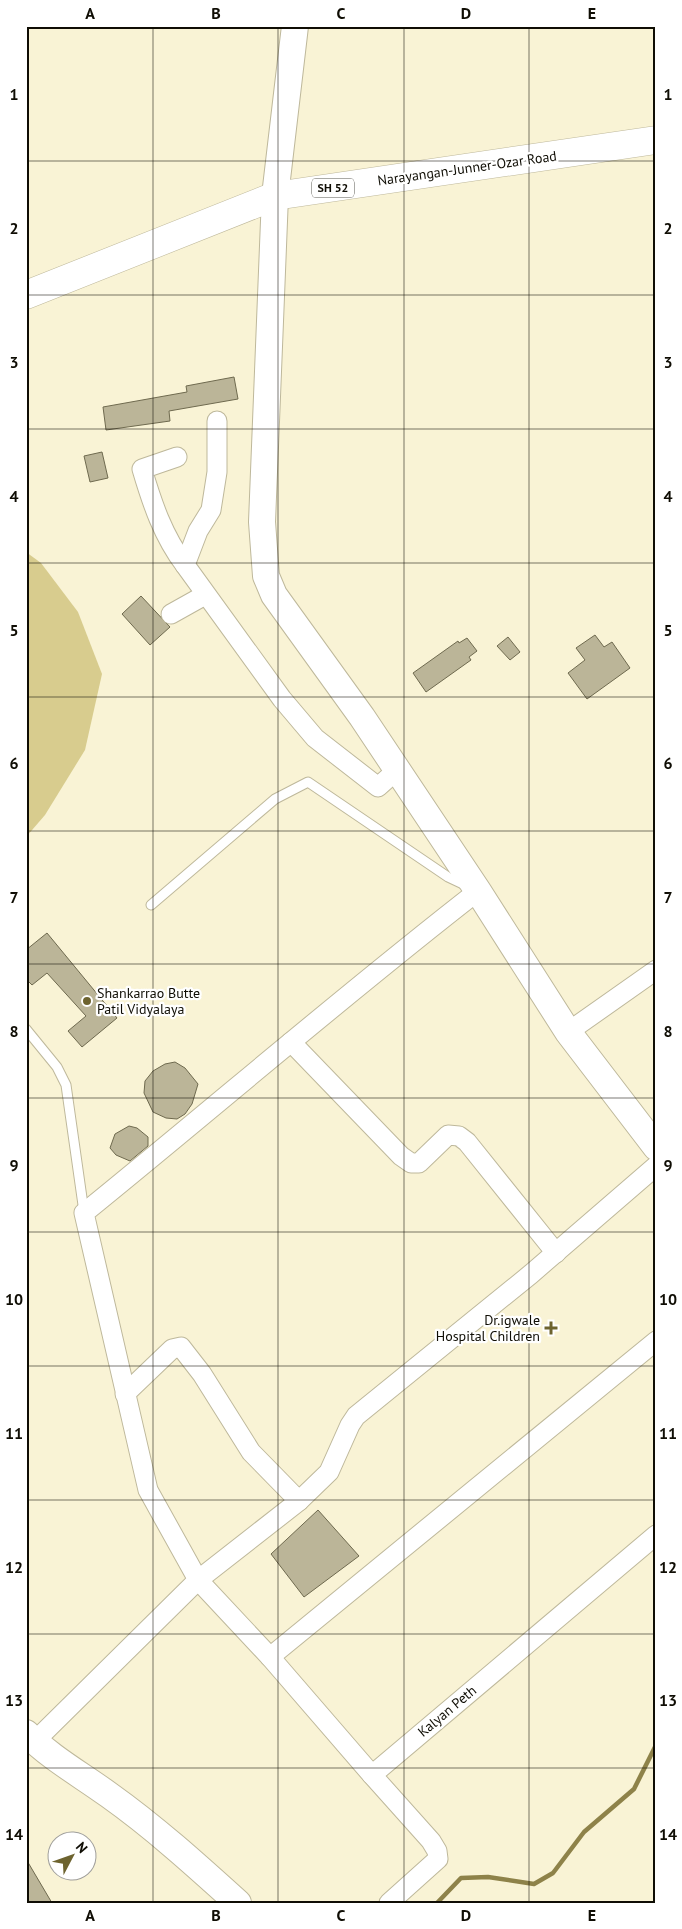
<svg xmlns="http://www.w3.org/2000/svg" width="682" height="1929" font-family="'PT Sans',sans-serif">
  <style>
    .green { fill: #d8cc8e }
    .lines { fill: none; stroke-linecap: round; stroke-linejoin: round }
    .stream { stroke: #8e8249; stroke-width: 4.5 }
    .building { fill: #bbb598; stroke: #6f6a4f }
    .lane-casing { stroke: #beb89b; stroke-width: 11 }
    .street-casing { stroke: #beb89b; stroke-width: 21 }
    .secondary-casing { stroke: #beb89b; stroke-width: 28 }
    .primary-casing { stroke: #beb89b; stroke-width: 29 }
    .lane { stroke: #fff; stroke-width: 9 }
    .street { stroke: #fff; stroke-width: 19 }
    .secondary { stroke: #fff; stroke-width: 26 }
    .primary { stroke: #fff; stroke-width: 28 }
    .grid { fill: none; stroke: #0f0d04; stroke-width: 1; stroke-opacity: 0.55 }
    .poi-dot { fill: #6d632f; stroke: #fff; stroke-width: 2 }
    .labels { text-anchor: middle; stroke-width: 4.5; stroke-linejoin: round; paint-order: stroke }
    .shield { fill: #fff; stroke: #57564f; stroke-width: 1 }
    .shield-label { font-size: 12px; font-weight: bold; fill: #0f0d04 }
    .street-label { font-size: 14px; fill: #0f0d04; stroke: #fff }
    .poi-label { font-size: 14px; fill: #0f0d04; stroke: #fff; text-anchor: start }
    .neatline { fill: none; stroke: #0f0d04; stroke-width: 2 }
    .grid-label { font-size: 16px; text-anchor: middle; font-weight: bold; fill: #0f0d04 }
  </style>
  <rect width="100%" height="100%" fill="#f9f3d5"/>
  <path class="green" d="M26 552 41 563 78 612 102 674 85 750 45 815 26 837Z"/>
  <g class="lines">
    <path class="stream" d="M437 1903 461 1878 488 1877 534 1884 553 1873 584 1832 634 1789 656 1745"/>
  </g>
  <g class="building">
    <path d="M234 377 238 399 169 411 170 421 106 430 103 407 187 392 186 386Z"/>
    <path d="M102 452 108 478 90 482 84 456Z"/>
    <path d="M141 596 170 627 150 645 122 614Z"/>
    <path d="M595 635 604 647 612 642 630 668 587 699 568 673 585 660 576 648Z"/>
    <path d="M508 637 520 652 510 660 497 646Z"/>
    <path d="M467 638 477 651 469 657 471 660 426 692 413 673 458 641 459 643Z"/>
    <path d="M47 933 117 1018 82 1047 68 1031 86 1016 47 973 32 985 26 979V950Z"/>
    <path d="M175 1062 185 1068 198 1084 192 1104 185 1114 177 1119 166 1118 153 1112 144 1093 145 1081 153 1071 165 1064Z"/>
    <path d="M129 1126 137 1128 148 1137V1146L130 1161 116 1155 110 1148 115 1134Z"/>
    <path d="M318 1510 359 1556 304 1597 271 1554Z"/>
    <path d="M26 1859 52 1903H26Z"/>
  </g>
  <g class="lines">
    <defs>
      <g id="lane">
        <path d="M151 905 275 799 308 782 448 877 465 885"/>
        <path d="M26 1029 57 1067 66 1085 84 1212"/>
      </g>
      <g id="street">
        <path d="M217 421V472L211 510 198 531 185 565 282 699 315 738 378 787 397 770"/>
        <path d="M177 457 142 469C152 503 163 536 185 565"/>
        <path d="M171 614 205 595"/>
        <path d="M478 891C344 995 216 1106 84 1213L148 1490 198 1580 299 1501 329 1472 350 1425 356 1416 531 1274 656 1166"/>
        <path d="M568 1032 656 970"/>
        <path d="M291 1042 401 1156 411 1163H419L448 1135 459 1136 467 1142 556 1253"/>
        <path d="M125 1394 172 1349 181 1347 202 1374 251 1452 299 1501"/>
        <path d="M270 1657 656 1341"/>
        <path d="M35 1741 198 1580 270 1657 372 1775"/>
        <path d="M389 1903 438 1859 437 1851 431 1841 372 1775 656 1535"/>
      </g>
      <g id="secondary">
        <path d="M295 26 275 196 262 522 266 576 274 595 362 717 478 891 568 1032 656 1147"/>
        <path d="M26 1733C51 1758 80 1774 109 1795 154 1827 196 1865 238 1903"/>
      </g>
      <path id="primary" d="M26 295 275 196 656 140"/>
    </defs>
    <use href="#lane" class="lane-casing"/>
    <use href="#street" class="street-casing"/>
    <use href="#secondary" class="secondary-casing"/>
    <use href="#primary" class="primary-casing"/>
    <use href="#lane" class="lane"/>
    <use href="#street" class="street"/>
    <use href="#secondary" class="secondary"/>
    <use href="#primary" class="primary"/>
  </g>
  <path class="grid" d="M153 26V1903M278 26V1903M404 26V1903M529 26V1903M26 161H656M26 295H656M26 429H656M26 563H656M26 697H656M26 831H656M26 964H656M26 1098H656M26 1232H656M26 1366H656M26 1500H656M26 1634H656M26 1768H656"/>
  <g class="poi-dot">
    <circle cx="87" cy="1001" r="5"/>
    <path d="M548.5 1320.5h5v5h5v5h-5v5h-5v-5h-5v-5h5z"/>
  </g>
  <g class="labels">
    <rect class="shield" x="312" y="178.5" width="42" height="19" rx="4"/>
    <g class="shield-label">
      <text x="333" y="192">SH 52</text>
    </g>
    <g class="street-label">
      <text transform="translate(467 168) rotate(-8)" y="5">Narayangan-Junner-Ozar Road</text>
      <text transform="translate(447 1711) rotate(-40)" y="5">Kalyan Peth</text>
    </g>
    <g class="poi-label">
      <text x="97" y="998">Shankarrao Butte<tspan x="97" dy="16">Patil Vidyalaya</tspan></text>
      <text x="540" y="1325" text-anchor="end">Dr.igwale<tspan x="540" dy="16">Hospital Children</tspan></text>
    </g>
  </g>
  <rect width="682" height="1929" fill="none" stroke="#ffffff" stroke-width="55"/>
  <g transform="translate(72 1856) rotate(49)"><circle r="24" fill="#ffffff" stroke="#9f9e9b"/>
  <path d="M0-4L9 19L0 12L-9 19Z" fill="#6d632f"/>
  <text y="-8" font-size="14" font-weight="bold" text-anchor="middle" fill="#0f0d04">N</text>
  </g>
  <rect x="28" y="28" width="626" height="1874" class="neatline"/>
  <g class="grid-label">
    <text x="90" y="19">A</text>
    <text x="216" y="19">B</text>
    <text x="341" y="19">C</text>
    <text x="466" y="19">D</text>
    <text x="592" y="19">E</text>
    <text x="14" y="100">1</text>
    <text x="668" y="100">1</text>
    <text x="14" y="234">2</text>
    <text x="668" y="234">2</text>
    <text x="14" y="368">3</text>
    <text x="668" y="368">3</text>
    <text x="14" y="502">4</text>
    <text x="668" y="502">4</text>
    <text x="14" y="636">5</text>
    <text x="668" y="636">5</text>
    <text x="14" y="769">6</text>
    <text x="668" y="769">6</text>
    <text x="14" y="903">7</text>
    <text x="668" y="903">7</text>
    <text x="14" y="1037">8</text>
    <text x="668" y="1037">8</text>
    <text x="14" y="1171">9</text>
    <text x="668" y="1171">9</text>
    <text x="14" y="1305">10</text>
    <text x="668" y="1305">10</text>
    <text x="14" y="1439">11</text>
    <text x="668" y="1439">11</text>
    <text x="14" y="1573">12</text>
    <text x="668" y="1573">12</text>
    <text x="14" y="1706">13</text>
    <text x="668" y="1706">13</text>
    <text x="14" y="1840">14</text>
    <text x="668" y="1840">14</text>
    <text x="90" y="1921">A</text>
    <text x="216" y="1921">B</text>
    <text x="341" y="1921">C</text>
    <text x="466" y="1921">D</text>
    <text x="592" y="1921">E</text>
  </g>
</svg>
